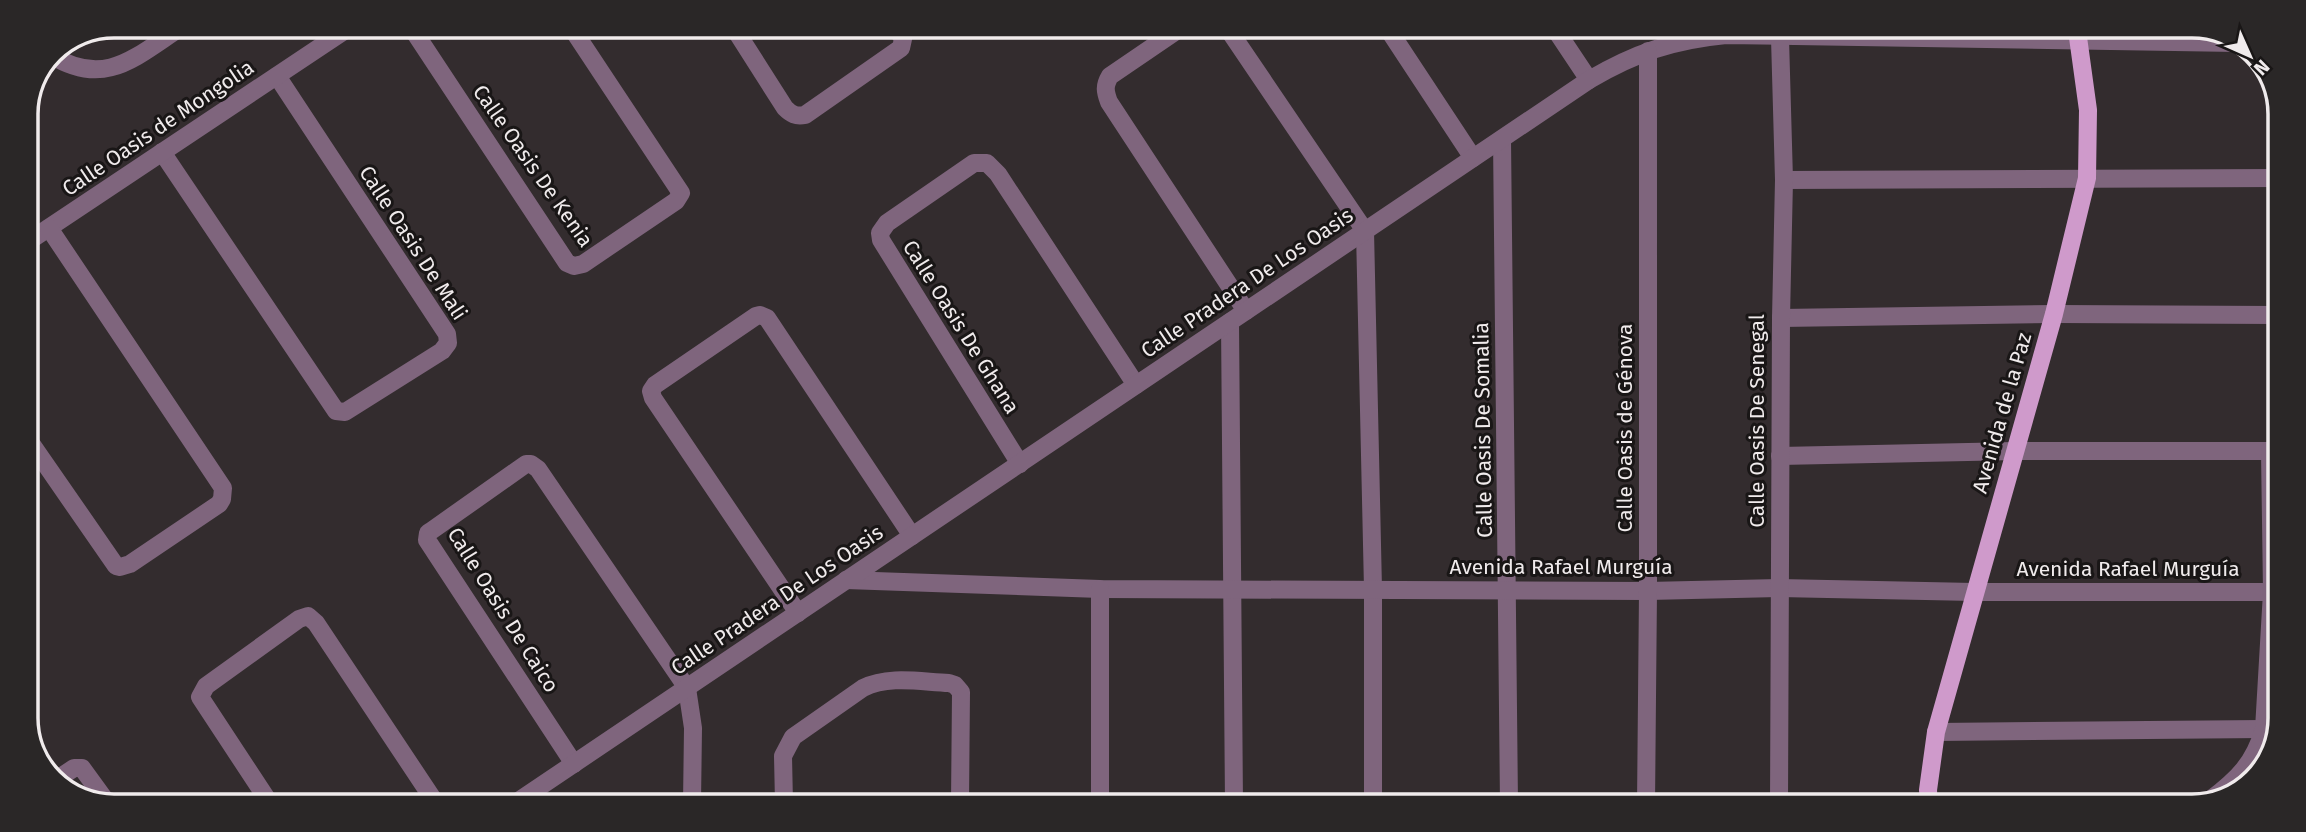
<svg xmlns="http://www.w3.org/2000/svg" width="2306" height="832" font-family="'Fira Sans',sans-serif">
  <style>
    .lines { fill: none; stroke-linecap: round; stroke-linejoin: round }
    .minor { stroke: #7f657d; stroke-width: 18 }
    .major { stroke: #cf9acb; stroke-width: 18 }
    .labels { text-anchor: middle; stroke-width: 6; stroke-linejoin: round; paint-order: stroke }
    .street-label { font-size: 21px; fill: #f0ebec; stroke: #191616 }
    .rim { fill: none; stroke: #f0ebec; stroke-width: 3.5 }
  </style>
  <rect width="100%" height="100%" fill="#332c2e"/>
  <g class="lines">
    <g class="minor">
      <path d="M411 27 567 263 574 266 583 264 676 201 681 193 571 27"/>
      <path d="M734 28 785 108C791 114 796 117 805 115L901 48 903 39 896 28"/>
      <path d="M1179 29 1110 76C1104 86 1105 91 1109 102L1246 311"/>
      <path d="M1228 29 1365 231 1373 589V804"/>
      <path d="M1388 29 1473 158"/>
      <path d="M1555 29 1589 80"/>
      <path d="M51 55C106 89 136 56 183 26"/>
      <path d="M1502 139 1509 804"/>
      <path d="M162 152 336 411 345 412 442 351 448 343 447 334 277 76"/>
      <path d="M1784 180 2279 178"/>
      <path d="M26 243 350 27"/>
      <path d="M1781 318 2054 314 2278 315"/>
      <path d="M1230 322 1234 804"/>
      <path d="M26 436 116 566 120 567 130 564 219 504 222 499 223 488 49 228"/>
      <path d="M1780 456 2015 451H2277"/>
      <path d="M1020 464 881 240 880 233 887 223 974 163H987L998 174 1136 385"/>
      <path d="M846 580 1100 589 1648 591 1779 588 1974 592H2276"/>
      <path d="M1100 589V803"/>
      <path d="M798 613 653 398 651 391 655 385 756 316 760 315 767 318 912 536"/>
      <path d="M1936 732 2264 729"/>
      <path d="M574 764 427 540 428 533 431 531 526 464H531L538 469 687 688 693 728 692 803"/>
      <path d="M56 780 74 768H82L106 801"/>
      <path d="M2210 800C2238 779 2254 763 2264 729L2272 592 2270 451"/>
      <path d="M269 802 200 697 206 686 299 619 308 616 316 623 435 802"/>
      <path d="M517 802 1589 80C1635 53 1673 40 1726 35L2237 43"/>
      <path d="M784 803 783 756 793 737 863 688C889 675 921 682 949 683L955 685 961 692 960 803"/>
      <path d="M1646 805 1648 591V51"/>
      <path d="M1779 805 1781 318 1784 180 1780 38 1782 30"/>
    </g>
    <path class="major" d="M1929 805 1928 790 1936 732 2054 314 2087 178 2088 110 2077 30"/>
  </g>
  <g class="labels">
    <g class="street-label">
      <text transform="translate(158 128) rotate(-34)" y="7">Calle Oasis de Mongolia</text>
      <text transform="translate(533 166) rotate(55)" y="7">Calle Oasis De Kenia</text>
      <text transform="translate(413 243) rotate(57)" y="7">Calle Oasis De Mali</text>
      <text transform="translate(1247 283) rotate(-34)" y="7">Calle Pradera De Los Oasis</text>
      <text transform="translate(961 327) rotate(58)" y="7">Calle Oasis De Ghana</text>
      <text transform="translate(2002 413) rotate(-74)" y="7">Avenida de la Paz</text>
      <text transform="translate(1757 421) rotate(-90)" y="7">Calle Oasis De Senegal</text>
      <text transform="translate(1625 428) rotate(-90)" y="7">Calle Oasis de Génova</text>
      <text transform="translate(1483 430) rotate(-91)" y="7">Calle Oasis De Somalia</text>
      <text x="1561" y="574">Avenida Rafael Murguía</text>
      <text x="2128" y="576">Avenida Rafael Murguía</text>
      <text transform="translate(777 600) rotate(-34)" y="7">Calle Pradera De Los Oasis</text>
      <text transform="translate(503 610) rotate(58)" y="7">Calle Oasis De Caico</text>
    </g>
  </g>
  <path d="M0 0H2306V832H0ZM114 38H2192A76 76 0 0 1 2268 114V718A76 76 0 0 1 2192 794H114A76 76 0 0 1 38 718V114A76 76 0 0 1 114 38Z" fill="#2a2727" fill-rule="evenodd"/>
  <path class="rim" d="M114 38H2192A76 76 0 0 1 2268 114V718A76 76 0 0 1 2192 794H114A76 76 0 0 1 38 718V114A76 76 0 0 1 114 38Z"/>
  <g transform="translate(2250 56) rotate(135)" stroke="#191616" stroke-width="5" paint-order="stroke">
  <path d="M0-5L12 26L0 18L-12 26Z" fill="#f0ebec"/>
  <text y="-10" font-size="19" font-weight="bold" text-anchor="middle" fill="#f0ebec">N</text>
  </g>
</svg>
